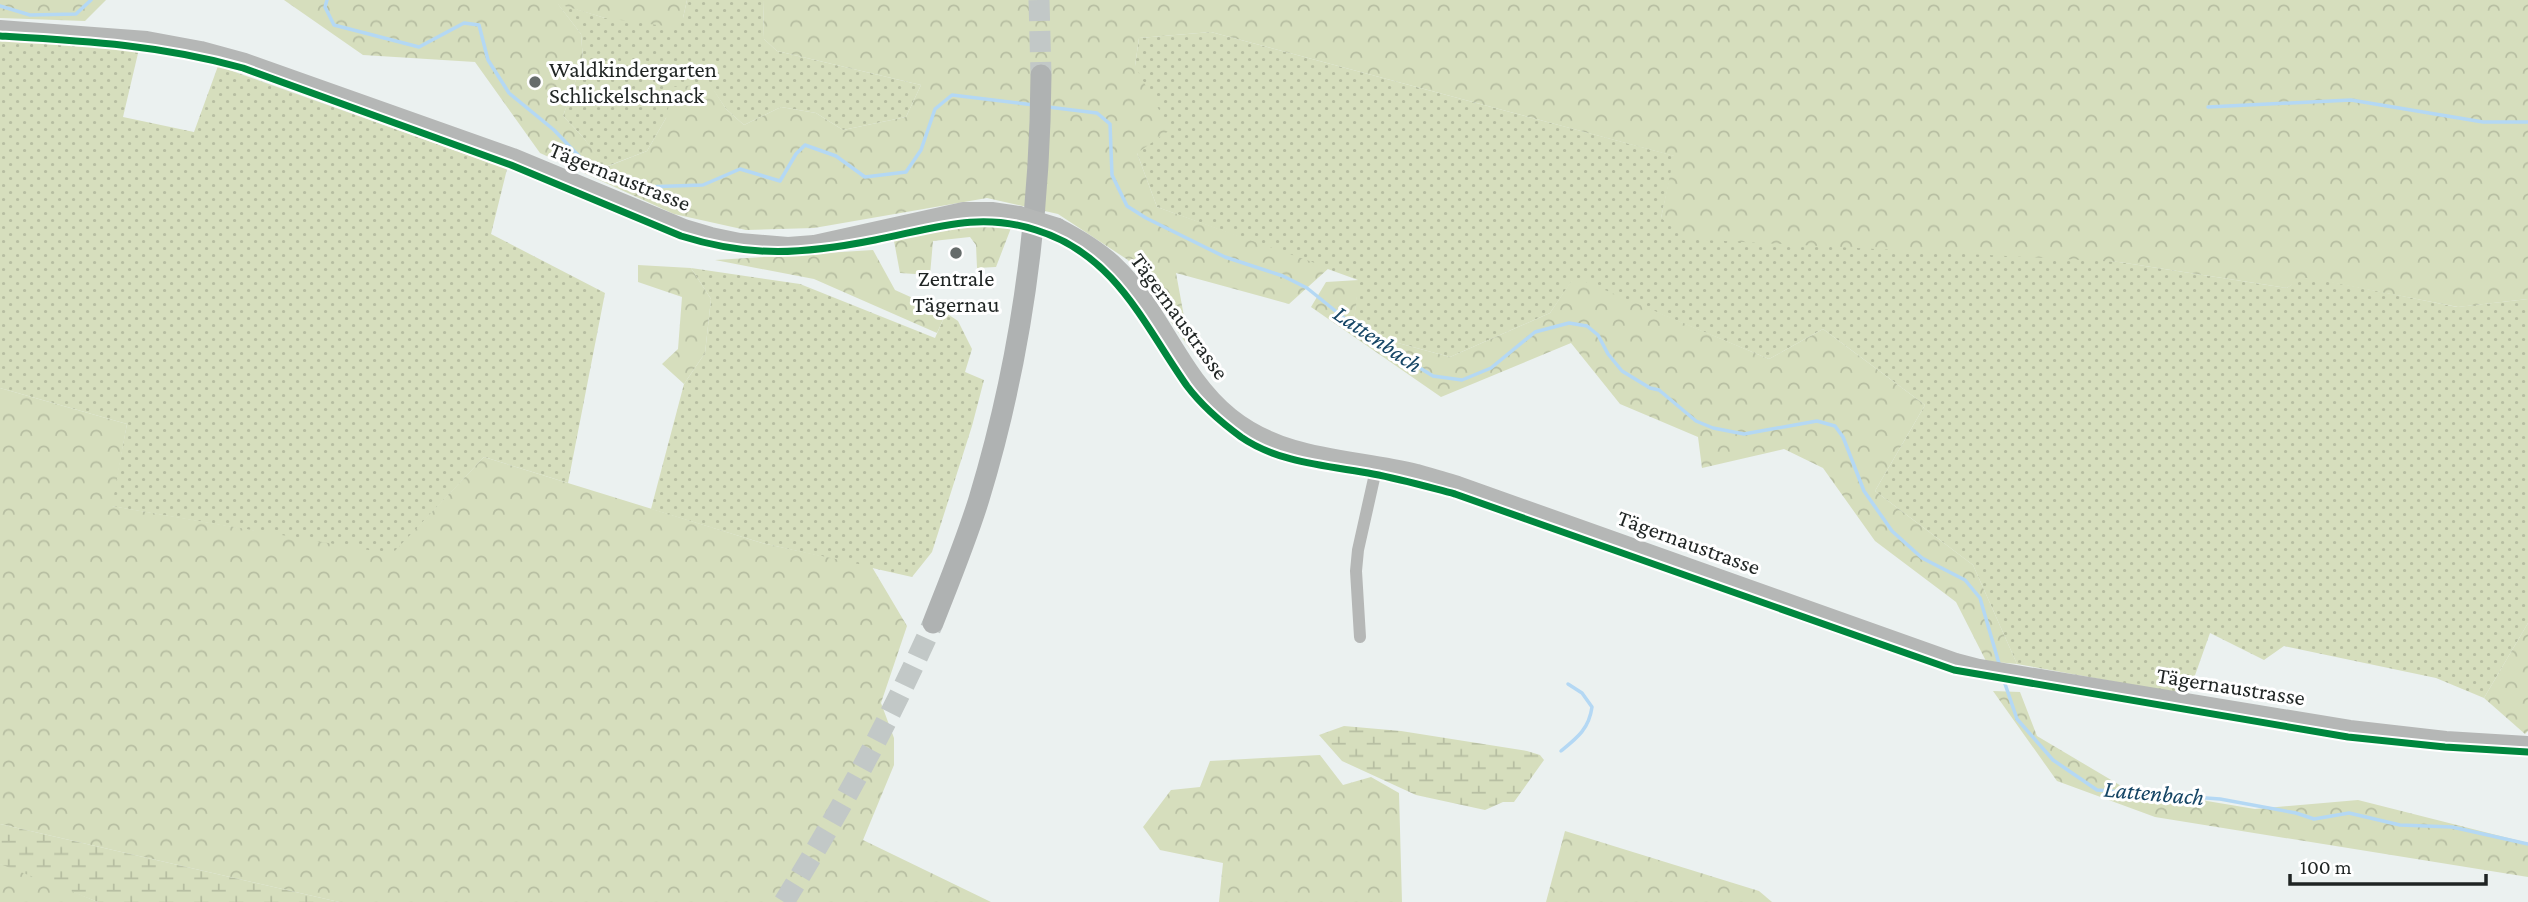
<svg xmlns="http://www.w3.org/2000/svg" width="2528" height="902" font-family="'Crimson Pro',serif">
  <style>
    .grass { fill: url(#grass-dots) }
    .forest { fill: url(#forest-crowns) }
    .wetland { fill: url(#wetland-marsh) }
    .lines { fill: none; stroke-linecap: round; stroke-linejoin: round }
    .stream { stroke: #b4d8f4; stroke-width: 3.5 }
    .trunk-tunnel { stroke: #c2c8c7; stroke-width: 21; stroke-dasharray: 21 10; stroke-linecap: butt }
    .minor { stroke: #b5b7b6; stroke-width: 12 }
    .tertiary { stroke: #b5b7b6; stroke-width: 16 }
    .trunk { stroke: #afb2b2; stroke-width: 21 }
    .tertiary-bridge { stroke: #b5b7b6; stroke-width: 16 }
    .cycleway-casing { stroke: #fff; stroke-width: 11 }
    .cycleway { stroke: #00873e; stroke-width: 7 }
    .poi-dot { fill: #666c6b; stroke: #fff; stroke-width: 2.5 }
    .labels { text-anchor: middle; stroke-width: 6; stroke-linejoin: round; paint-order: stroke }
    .poi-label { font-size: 23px; fill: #1f2423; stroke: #fff; text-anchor: start }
    .street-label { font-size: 23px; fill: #1f2423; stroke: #fff }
    .water-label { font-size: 24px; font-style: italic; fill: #154565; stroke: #fff }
  </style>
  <defs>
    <pattern id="grass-dots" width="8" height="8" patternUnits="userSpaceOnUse" patternTransform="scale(1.75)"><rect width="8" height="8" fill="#d6debd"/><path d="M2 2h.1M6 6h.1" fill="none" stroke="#b7bea2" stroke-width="1.8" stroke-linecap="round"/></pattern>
    <pattern id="forest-crowns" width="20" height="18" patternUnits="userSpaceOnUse" patternTransform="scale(1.75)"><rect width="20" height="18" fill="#d6debd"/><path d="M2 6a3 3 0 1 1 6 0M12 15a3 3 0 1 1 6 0" fill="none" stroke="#b7bea2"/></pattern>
    <pattern id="wetland-marsh" width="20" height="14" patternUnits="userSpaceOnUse" patternTransform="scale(1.75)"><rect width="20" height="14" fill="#d6debd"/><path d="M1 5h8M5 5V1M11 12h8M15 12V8" fill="none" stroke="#b7bea2"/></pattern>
  </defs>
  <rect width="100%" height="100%" fill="#ebf1f0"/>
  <g class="grass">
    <path d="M687 0H763L764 39 777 51 921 85 906 117 843 130 816 113 781 107 744 125 726 109 710 85 666 118 647 151 605 167 582 136 563 116 583 60 581 34 557 3 605 18H683Z"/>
    <path d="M1211 32 1675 156 1661 218 2119 262 2287 288 2302 276 2457 307 2528 299V623L2484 698 2436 678 2284 646 2264 660 2210 633 2188 695 2017 664 1973 565 1875 491 1925 405 1823 329 1769 359 1574 278 1550 313 1450 357 1383 339 1354 321 1358 280 1157 207 1137 153 1135 66 1139 38Z"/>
    <path d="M0 39 139 49 123 117 194 132 218 66 507 169 491 234 605 293 568 483 484 457 392 555 111 506 127 424 0 388Z"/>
    <path d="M691 268 800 284 935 338 946 313 958 321 972 349 965 372 984 380 972 426 932 552 912 577 762 543 651 509 684 384 705 353 711 299Z"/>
  </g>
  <g class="forest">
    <path d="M0 0H106L85 21 0 18Z"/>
    <path d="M284 0H687L683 18 672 27 605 18 558 4 581 34 583 60 563 116 582 136 606 167 647 151 666 118 673 87 710 84 726 109 744 125 781 107 816 113 843 130 906 117 921 85 777 51 764 39 763 0H2528V299L2458 307 2303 277 2287 288 2119 262 1687 239 1661 218 1674 156 1211 32 1139 38 1135 66 1170 130 1137 153 1157 207 1329 268 1289 304 1176 273 1190 349 1128 260 1058 214 987 198 814 228 746 230 674 214 540 153 475 62 363 55Z"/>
    <path d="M975 223 1011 228 996 267 977 268 976 245 970 237 933 241 930 275 900 273 894 241Z"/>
    <path d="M873 250 895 290 946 313 937 333 814 279 715 260Z"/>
    <path d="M638 265 691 268 711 299 705 353 684 384 662 364 678 349 682 297 638 282Z"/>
    <path d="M1574 277 1769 359 1823 329 1925 405 1875 491 1973 565 2017 664 1986 661 1956 602 1875 541 1823 468 1784 449 1702 468 1698 437 1620 404 1571 343 1441 397 1311 307 1326 282 1359 280 1354 321 1383 339 1450 357 1550 313Z"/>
    <path d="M0 388 127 424 112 506 392 554 484 457 762 543 872 567 907 626 881 703 894 738V765L863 840 991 902H339L0 824Z"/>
    <path d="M2528 623V731L2525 734 2484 698Z"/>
    <path d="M1993 691 2020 692 2037 736 2123 787 2255 809 2358 800 2528 843V877L2155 817 2057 781Z"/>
    <path d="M1320 755 1343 785 1371 777 1399 793 1402 902H1219L1223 863 1160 850 1143 827 1171 790 1200 787 1210 761Z"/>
    <path d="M1565 831 1759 891 1772 902H1546Z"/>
    <path d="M0 864 9 865 98 902H0Z"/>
  </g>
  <g class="wetland">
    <path d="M1344 726 1401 731 1527 751 1540 755 1544 760 1514 802H1503L1485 810 1416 795 1342 761 1319 735Z"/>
    <path d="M0 824 339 902H98L0 864Z"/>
  </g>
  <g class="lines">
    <g class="stream">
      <path d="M327 0 325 7 334 25 419 47 464 23 479 25 488 60 509 93 554 130 597 175 644 187 703 185 740 169 780 181 796 154 805 145 836 156 865 177 906 172 921 150 935 109 952 95 1034 105"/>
      <path d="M0 6 30 15 76 14 91 0"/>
      <path d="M1048 107 1097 113 1110 124 1112 175 1127 206 1146 218 1225 257 1283 276 1307 288 1364 334 1433 376 1462 380 1491 368 1535 332 1569 323 1587 326 1598 335 1608 354 1622 371 1650 388 1659 390 1696 421 1713 428 1744 434 1817 421 1835 426 1843 437 1864 491 1892 531 1922 558 1965 580 1980 598 2000 667"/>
      <path d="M2208 107 2351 100 2483 122H2528"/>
      <path d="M2003 678 2017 719 2053 760 2097 790 2220 799 2296 813 2314 819 2349 813 2400 825 2452 827 2528 844"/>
      <path d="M1561 751C1577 738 1589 729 1592 707L1582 693 1568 684"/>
    </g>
    <g class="trunk-tunnel">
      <path d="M1039 0 1041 75"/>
      <path d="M784 902C840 812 890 720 933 623"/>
    </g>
    <path class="minor" d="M1360 637 1356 571 1358 550 1377 465"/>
    <g class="tertiary">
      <path d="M0 28 147 39 201 49 245 61 513 156 684 227 711 235 740 241 788 245 814 243 963 210H992L1019 214"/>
      <path d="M1058 226C1079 237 1098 248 1115 264 1162 308 1180 375 1231 416 1286 460 1353 456 1417 472 1431 476 1445 480 1458 484L1956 661 1979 667 2350 728 2446 739 2528 744"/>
    </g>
    <path class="trunk" d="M933 623C949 582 966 541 979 499 1021 361 1040 219 1041 75"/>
    <path class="tertiary-bridge" d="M1019 214 1058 226"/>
    <defs>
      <path id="cycleway" d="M0 36C85 41 160 45 243 68L511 165 681 236C751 258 804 254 875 240 932 229 978 211 1036 230 1115 254 1144 325 1187 386 1202 406 1222 423 1241 437 1278 463 1330 466 1373 474 1401 479 1428 487 1455 494L1954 670 2348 737 2445 747 2528 752"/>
    </defs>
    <use href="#cycleway" class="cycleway-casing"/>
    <use href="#cycleway" class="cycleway"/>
  </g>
  <g class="poi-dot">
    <circle cx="535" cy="82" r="7"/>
    <circle cx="956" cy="253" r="7"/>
  </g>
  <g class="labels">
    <g class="poi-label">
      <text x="549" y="77">Waldkindergarten<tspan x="549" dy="26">Schlickelschnack</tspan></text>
      <text x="956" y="286" text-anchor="middle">Zentrale<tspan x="956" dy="26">Tägernau</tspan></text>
    </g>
    <g class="street-label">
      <text transform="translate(620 176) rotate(22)" y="8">Tägernaustrasse</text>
      <text transform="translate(1180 316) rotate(54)" y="8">Tägernaustrasse</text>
      <text transform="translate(1689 542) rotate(20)" y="8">Tägernaustrasse</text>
      <text transform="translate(2231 686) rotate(9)" y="8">Tägernaustrasse</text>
    </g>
    <g class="water-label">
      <text transform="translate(1378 339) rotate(34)" y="8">Lattenbach</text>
      <text transform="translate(2154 793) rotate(5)" y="8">Lattenbach</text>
    </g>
  </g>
  <path d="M2290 874v10h196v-10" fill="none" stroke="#1f2423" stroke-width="3.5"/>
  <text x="2300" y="874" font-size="21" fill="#1f2423" stroke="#ffffff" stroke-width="5" paint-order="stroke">100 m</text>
</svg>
